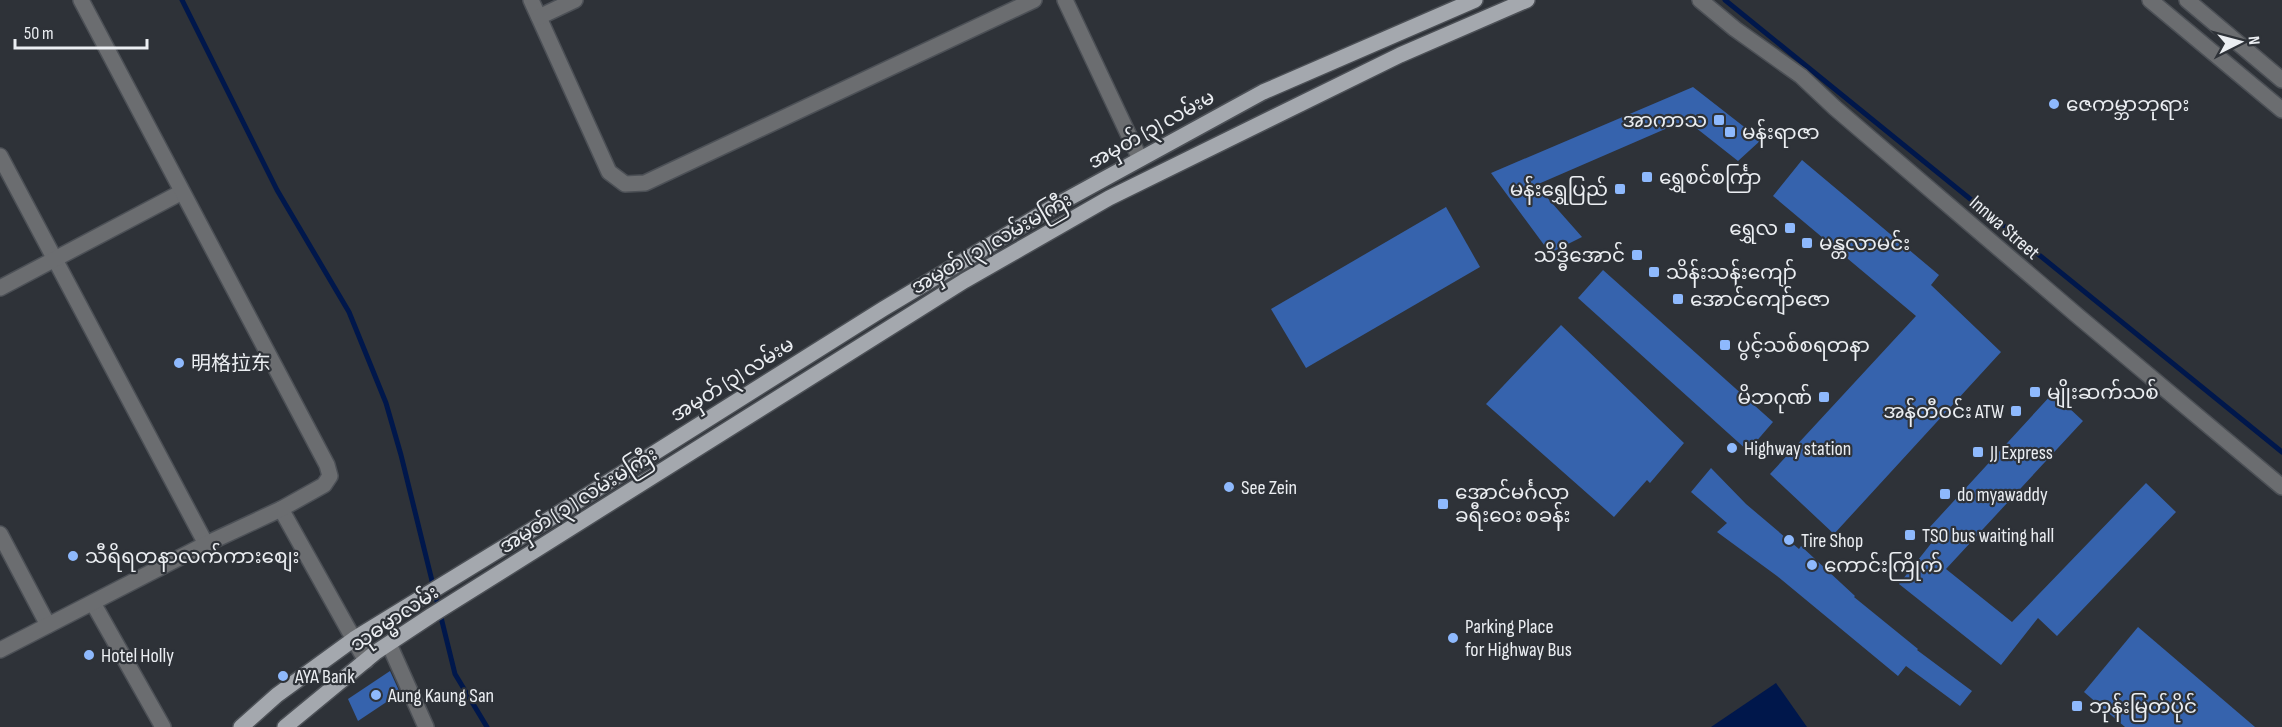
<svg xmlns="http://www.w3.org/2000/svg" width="2282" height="727" font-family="'Sofia Sans Condensed','Noto Sans SC','Noto Sans Myanmar',sans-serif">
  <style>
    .water { fill: #00174b }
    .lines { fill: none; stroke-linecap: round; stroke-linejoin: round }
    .stream { stroke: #00174b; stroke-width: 5 }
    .building { fill: #3663ad }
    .minor-casing { stroke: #4c5056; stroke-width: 18 }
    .major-casing { stroke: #4c5056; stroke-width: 18 }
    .minor { stroke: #6b6d70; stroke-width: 15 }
    .major { stroke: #a4a8ae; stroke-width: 15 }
    .poi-dot { fill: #8eb9fd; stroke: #2e3238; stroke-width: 2 }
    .labels { text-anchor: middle; stroke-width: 4.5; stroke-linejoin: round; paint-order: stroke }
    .poi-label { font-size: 20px; fill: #ebeef2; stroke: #2e3238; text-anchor: start }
    .street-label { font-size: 20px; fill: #ebeef2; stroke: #2e3238 }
  </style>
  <rect width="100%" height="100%" fill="#2e3238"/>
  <path class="water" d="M1776 683 1807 727H1711Z"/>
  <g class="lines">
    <g class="stream">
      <path d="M182 0 277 190 349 312 386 403 401 455 455 674 487 727"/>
      <path d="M1725 0 2282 452"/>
    </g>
  </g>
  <g class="building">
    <path d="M1693 87 1761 140 1738 161 1686 120 1536 185 1582 237 1550 253 1491 173Z"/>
    <path d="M1802 160 1939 275 1931 285 2001 352 1834 534 1770 474 1916 316 1773 196Z"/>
    <path d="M1446 207 1480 267 1306 368 1271 309Z"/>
    <path d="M1603 270 1773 422 1748 451 1578 298Z"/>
    <path d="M1561 325 1684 443 1650 483 1647 480 1614 517 1486 404Z"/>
    <path d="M2053 393 2083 421 1946 569 2012 622 2146 483 2176 512 2057 636 2038 618 2001 665 1899 584 1937 536 1929 528Z"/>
    <path d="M1711 468 1746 504 1799 549 1801 546 1855 596 1854 597 1918 649 1917 650 1972 691 1960 706 1906 666 1898 676 1777 576 1717 532 1727 523 1691 492Z"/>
    <path d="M2138 627 2255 727H2125L2084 692Z"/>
    <path d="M390 671 400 693 358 721 348 699Z"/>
  </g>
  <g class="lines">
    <defs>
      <g id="minor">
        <path d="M531 0 609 172 625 184 645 183 1034 0"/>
        <path d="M1065 0 1140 159"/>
        <path d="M1700 0 1735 29 1801 76 1835 108 2079 317 2282 487"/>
        <path d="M2150 0 2282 110"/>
        <path d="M2187 0 2282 80"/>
        <path d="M539 17 575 0"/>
        <path d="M0 156 206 544"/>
        <path d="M0 288 182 192"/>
        <path d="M281 509 366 661"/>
        <path d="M0 534 48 625"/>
        <path d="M93 603 163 727"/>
        <path d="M389 644 426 727"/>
        <path d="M0 650 206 544 281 509 324 485 330 476 327 465 81 0"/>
      </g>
      <g id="major">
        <path d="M241 727 277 695 354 639 556 515 883 309 1053 207 1263 92 1475 0"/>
        <path d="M285 727 376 652 432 615 964 281 1109 198 1400 55 1527 0"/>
      </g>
    </defs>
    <use href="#minor" class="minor-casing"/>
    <use href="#major" class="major-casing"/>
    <use href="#minor" class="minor"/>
    <use href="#major" class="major"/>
  </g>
  <g class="poi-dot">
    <circle cx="2054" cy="104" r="6"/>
    <rect x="1713" y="114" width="12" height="12" rx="3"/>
    <rect x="1724" y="126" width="12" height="12" rx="3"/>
    <rect x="1641" y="171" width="12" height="12" rx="3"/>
    <rect x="1614" y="183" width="12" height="12" rx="3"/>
    <rect x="1784" y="222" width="12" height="12" rx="3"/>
    <rect x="1801" y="237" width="12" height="12" rx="3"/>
    <rect x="1631" y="249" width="12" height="12" rx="3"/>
    <rect x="1648" y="266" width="12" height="12" rx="3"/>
    <rect x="1672" y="293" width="12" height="12" rx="3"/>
    <rect x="1719" y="339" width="12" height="12" rx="3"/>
    <circle cx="179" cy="363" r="6"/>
    <rect x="2029" y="386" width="12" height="12" rx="3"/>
    <rect x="1818" y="391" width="12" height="12" rx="3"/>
    <rect x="2010" y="405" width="12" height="12" rx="3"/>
    <circle cx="1732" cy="448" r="6"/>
    <rect x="1972" y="446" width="12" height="12" rx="3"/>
    <circle cx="1229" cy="487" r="6"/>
    <rect x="1939" y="488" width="12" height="12" rx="3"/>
    <rect x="1437" y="498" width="12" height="12" rx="3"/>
    <rect x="1904" y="529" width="12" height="12" rx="3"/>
    <circle cx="1789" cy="540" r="6"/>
    <circle cx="73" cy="556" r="6"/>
    <circle cx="1812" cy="565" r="6"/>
    <circle cx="1453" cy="638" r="6"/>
    <circle cx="89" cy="655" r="6"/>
    <circle cx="283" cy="676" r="6"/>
    <circle cx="376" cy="695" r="6"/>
    <rect x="2071" y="700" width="12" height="12" rx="3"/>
  </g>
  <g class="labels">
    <g class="poi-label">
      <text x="2066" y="111">ဇေကမ္ဘာဘုရား</text>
      <text x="1707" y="127" text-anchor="end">အာကာသ</text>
      <text x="1742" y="139">မန်းရာဇာ</text>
      <text x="1659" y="184">ရွှေစင်စင်္ကြာ</text>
      <text x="1608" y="196" text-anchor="end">မန်းရွှေပြည်</text>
      <text x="1778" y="235" text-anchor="end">ရွှေလ</text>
      <text x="1819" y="250">မန္တလာမင်း</text>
      <text x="1625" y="262" text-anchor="end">သိဒ္ဓိအောင်</text>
      <text x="1666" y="279">သိန်းသန်းကျော်</text>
      <text x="1690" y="306">အောင်ကျော်ဇော</text>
      <text x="1737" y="352">ပွင့်သစ်စရတနာ</text>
      <text x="191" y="370">明格拉东</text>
      <text x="2047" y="399">မျိုးဆက်သစ်</text>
      <text x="1812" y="404" text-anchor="end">မိဘဂုဏ်</text>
      <text x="2004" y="418" text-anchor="end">အန်တီဝင်း ATW</text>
      <text x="1744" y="455">Highway station</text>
      <text x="1990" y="459">JJ Express</text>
      <text x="1241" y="494">See Zein</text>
      <text x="1455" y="499">အောင်မင်္ဂလာ<tspan x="1455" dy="23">ခရီးဝေး စခန်း</tspan></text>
      <text x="1957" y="501">do myawaddy</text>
      <text x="1922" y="542">TSO bus waiting hall</text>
      <text x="1801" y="547">Tire Shop</text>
      <text x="85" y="563">သီရိရတနာလက်ကားစျေး</text>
      <text x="1824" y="572">ကောင်းကြိုက်</text>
      <text x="1465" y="633">Parking Place<tspan x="1465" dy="23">for Highway Bus</tspan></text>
      <text x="101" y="662">Hotel Holly</text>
      <text x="295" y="683">AYA Bank</text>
      <text x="388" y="702">Aung Kaung San</text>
      <text x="2089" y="713">ဘုန်းမြတ်ပိုင်</text>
    </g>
    <g class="street-label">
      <text transform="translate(1151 129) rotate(-29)" y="7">အမှတ် (၃) လမ်းမ</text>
      <text transform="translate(2005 227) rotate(41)" y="7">Innwa Street</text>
      <text transform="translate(991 243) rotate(-30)" y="7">အမှတ် ( ၃ ) လမ်းမကြီး</text>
      <text transform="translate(732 379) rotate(-32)" y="7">အမှတ် (၃) လမ်းမ</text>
      <text transform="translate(578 500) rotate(-32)" y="7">အမှတ် ( ၃ ) လမ်းမကြီး</text>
      <text transform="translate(394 618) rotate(-34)" y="7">သုဓမ္မာလမ်း</text>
    </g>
  </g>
  <g transform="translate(2240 42) rotate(84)" stroke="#2e3238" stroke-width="4.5" paint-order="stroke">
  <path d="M0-4.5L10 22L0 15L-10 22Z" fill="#ebeef2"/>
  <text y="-9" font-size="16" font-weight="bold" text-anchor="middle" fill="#ebeef2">N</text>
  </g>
  <path d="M15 39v9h132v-9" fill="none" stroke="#ebeef2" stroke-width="3"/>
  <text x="24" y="39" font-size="18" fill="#ebeef2" stroke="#2e3238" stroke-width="4.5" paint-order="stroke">50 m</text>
</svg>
